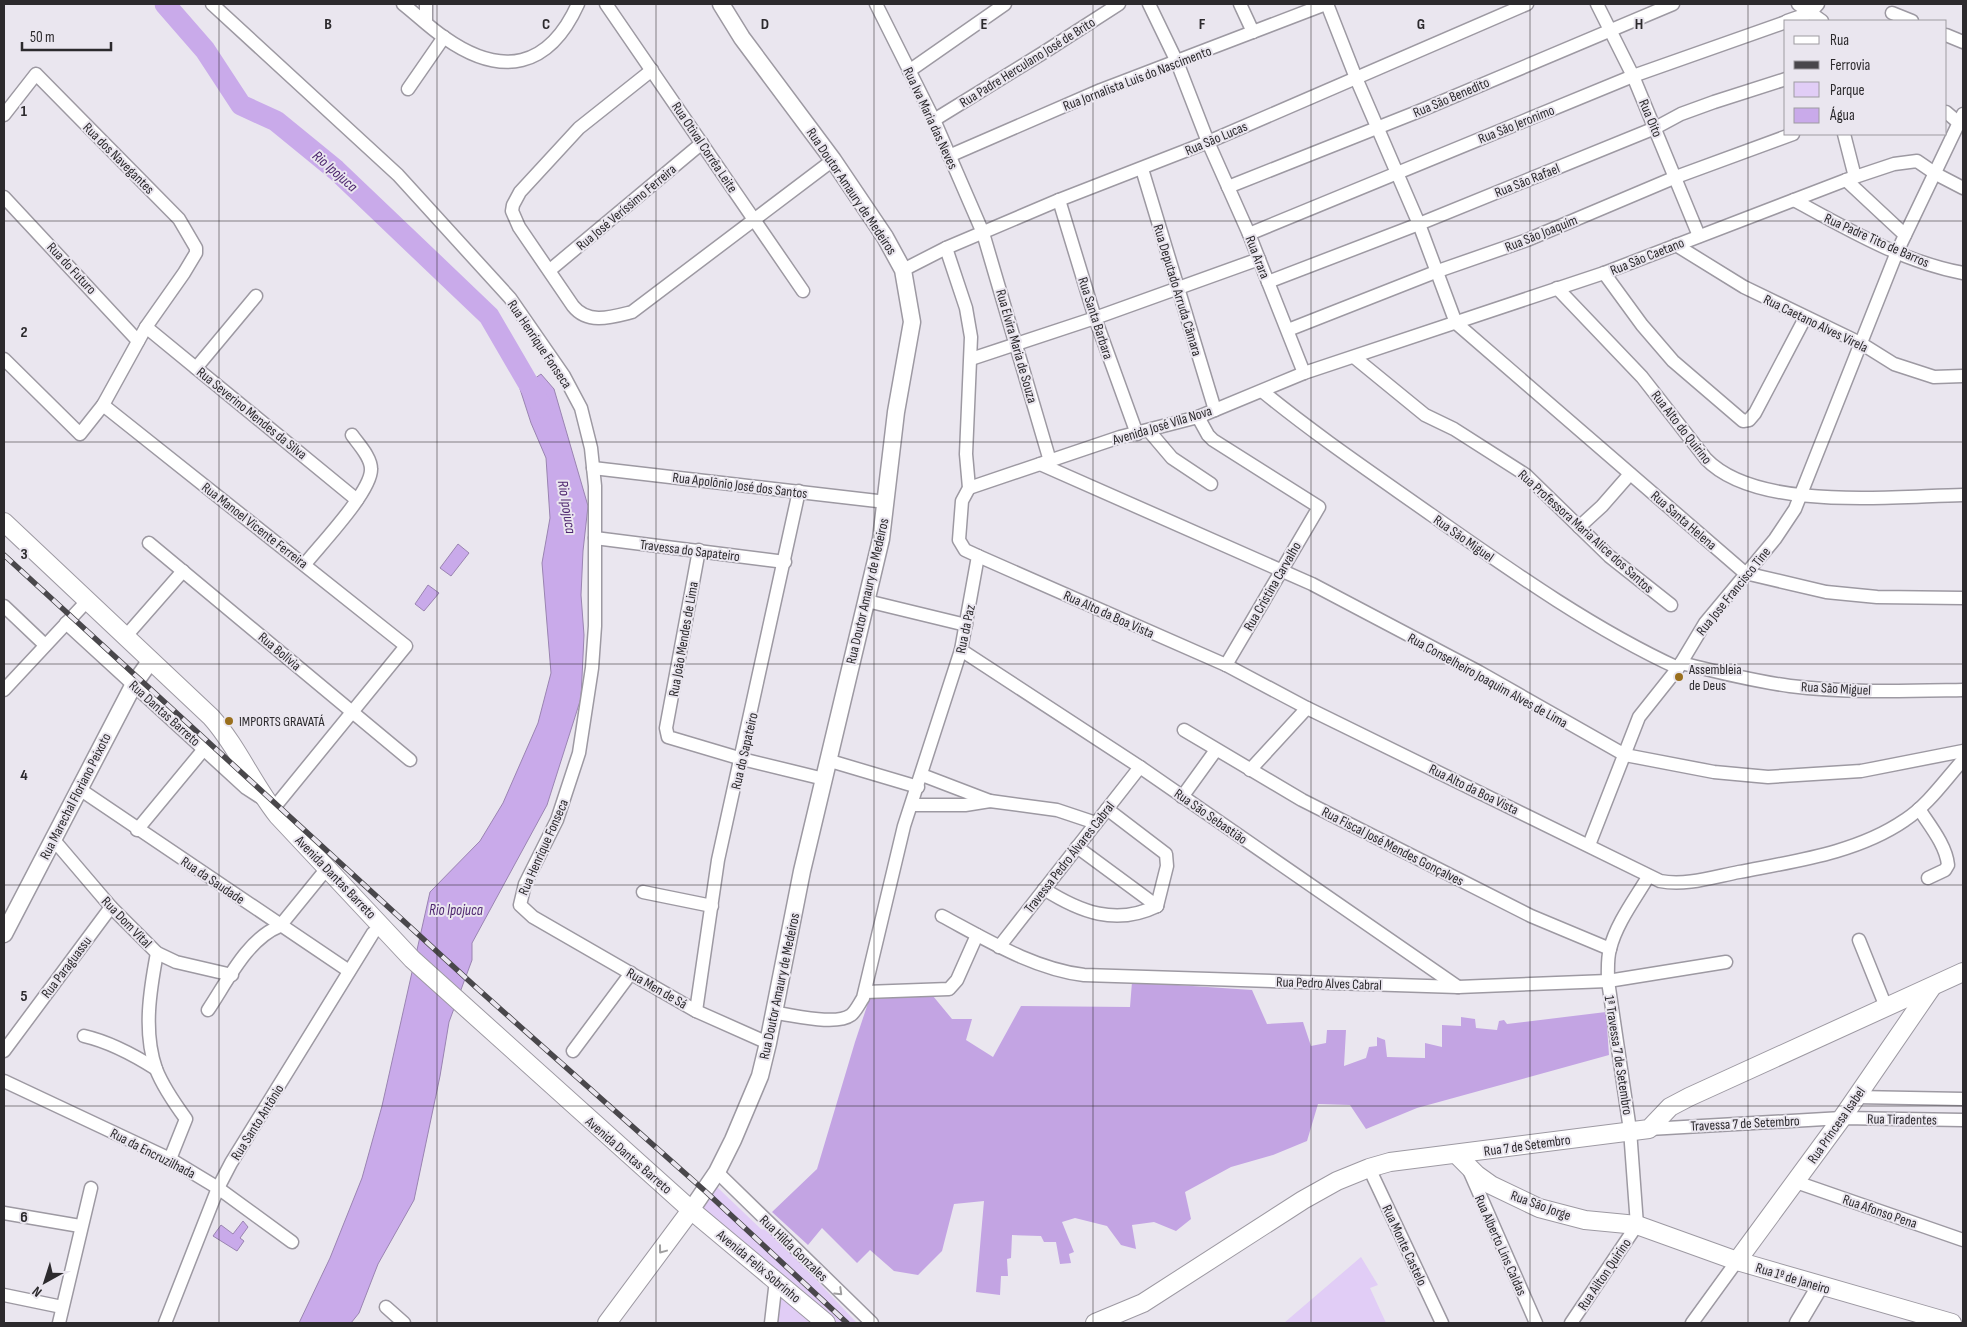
<svg xmlns="http://www.w3.org/2000/svg" width="1967" height="1327" font-family="'Sofia Sans Condensed',sans-serif">
  <style>
    .green { fill: #e1cdf6 }
    .forest { fill: #c3a4e3 }
    .water { fill: #c9aaea; stroke: #9a84b1 }
    .lines { fill: none; stroke-linecap: round; stroke-linejoin: round }
    .river { stroke: #c9aaea; stroke-width: 21 }
    .minor-casing { stroke: #9d99a2; stroke-width: 15 }
    .tertiary-casing { stroke: #9d99a2; stroke-width: 19 }
    .secondary-casing { stroke: #9d99a2; stroke-width: 20 }
    .minor { stroke: #fff; stroke-width: 12 }
    .tertiary { stroke: #fff; stroke-width: 16 }
    .secondary { stroke: #fff; stroke-width: 18 }
    .rail-casing { stroke: #49474b; stroke-width: 5.5 }
    .rail { stroke: #eae6ef; stroke-width: 4; stroke-dasharray: 11; stroke-linecap: butt }
    .oneway { stroke: #a09fa0 }
    .grid { fill: none; stroke: #2c2a2d; stroke-width: 1; stroke-opacity: 0.55 }
    .poi-dot { fill: #9a6f1d; stroke: #eae6ef; stroke-width: 2 }
    .labels { text-anchor: middle; stroke-width: 4; stroke-linejoin: round; paint-order: stroke }
    .street-label { font-size: 14px; fill: #2c2a2d; stroke: #eae6ef }
    .poi-label { font-size: 14px; fill: #2c2a2d; stroke: #eae6ef; text-anchor: start }
    .water-label { font-size: 15px; font-style: italic; fill: #4d256e; stroke: #eae6ef }
    .grid-label { font-size: 16px; text-anchor: middle; font-weight: bold; fill: #2c2a2d; stroke: #eae6ef; stroke-width: 4; stroke-linejoin: round; paint-order: stroke }
  </style>
  <rect width="100%" height="100%" fill="#eae6ef"/>
  <g class="green">
    <path d="M717 1187 761 1229 769 1230 857 1323H837L701 1211Z"/>
    <path d="M1361 1257 1378 1285 1370 1288 1386 1323H1284Z"/>
    <path d="M779 1292 815 1323H776Z"/>
  </g>
  <path class="forest" d="M1132 982 1252 990 1267 1024 1303 1022 1311 1046 1326 1043 1327 1030H1346L1344 1066 1366 1058 1369 1047 1377 1046V1037L1385 1040 1387 1057 1425 1058V1043L1442 1047V1025L1461 1026V1017L1475 1019 1476 1028 1497 1030 1499 1021 1504 1020 1507 1024 1606 1012 1609 1055 1417 1108 1366 1129 1350 1105 1318 1104 1307 1141 1273 1155 1231 1167 1185 1192 1191 1219 1176 1231 1154 1222 1132 1225 1136 1249 1121 1245 1107 1226 1075 1218 1062 1222 1074 1252 1069 1254 1071 1263 1060 1264 1056 1242H1044L1041 1236 1012 1235 1011 1258 1007 1259 1008 1276H1001L1000 1295 976 1292 984 1201 954 1204 942 1251 918 1275 894 1271 870 1250 857 1263 822 1228 808 1245 772 1212 817 1169 855 1042 870 997 933 996 952 1019H972L966 1040 993 1057 1021 1006 1130 1007Z"/>
  <g class="water">
    <path d="M541 374 554 389 588 506 583 551 581 595 584 635 581 698 547 805 472 943V960L449 1022 440 1076 414 1200 378 1264 359 1313 351 1323H299L330 1258 362 1178 382 1106 430 892 480 841 503 803 538 723 551 673 542 563 550 518 546 458 531 423 520 389Z"/>
    <path d="M458 544 469 553 451 576 440 568Z"/>
    <path d="M428 585 439 593 424 611 415 604Z"/>
    <path d="M243 1221 248 1227 240 1238 244 1241 237 1251 213 1236 221 1225 233 1234Z"/>
  </g>
  <g class="lines">
    <path class="river" d="M165 4 205 50 241 105 276 121 336 170 489 316 542 407"/>
    <defs>
      <g id="minor">
        <path d="M212 4 398 175 510 298 564 376 581 408 591 448 595 486V626L592 668 579 753 557 820 525 884 520 905 533 917 696 1011 768 1043"/>
        <path d="M403 4C417 15 430 28 445 38 502 78 549 68 578 4"/>
        <path d="M426 4V22"/>
        <path d="M606 4 803 291"/>
        <path d="M876 4 934 120 983 233 1050 461"/>
        <path d="M1149 4 1177 62 1208 142 1249 234 1304 373"/>
        <path d="M1240 4 1253 32"/>
        <path d="M1327 4 1356 78 1419 224 1456 323 1745 573 1826 592 1877 597 1963 598"/>
        <path d="M1597 4 1633 76 1699 236"/>
        <path d="M1798 4 1822 21"/>
        <path d="M1892 13 1912 21"/>
        <path d="M1787 21 1810 13 1818 4"/>
        <path d="M1946 35 1963 42"/>
        <path d="M652 70 579 128 520 192 513 205 512 211 519 227 573 306C588 325 612 317 632 312L833 160"/>
        <path d="M909 71 1005 4"/>
        <path d="M408 89 444 37"/>
        <path d="M1946 112 1959 123"/>
        <path d="M4 115 36 74 179 219 196 248V253L184 273 146 327 103 405 80 434 4 359"/>
        <path d="M934 120 1046 51 1119 4"/>
        <path d="M1844 134 1855 177"/>
        <path d="M949 156 1101 90 1326 4"/>
        <path d="M1142 169 1215 410"/>
        <path d="M1846 180 1905 235"/>
        <path d="M1228 187 1417 112 1673 4"/>
        <path d="M4 197 138 341"/>
        <path d="M1059 200 1095 318 1137 434"/>
        <path d="M1794 200C1847 229 1903 262 1963 273"/>
        <path d="M1249 234 1633 76 1786 22"/>
        <path d="M1676 245 1744 287 1862 344 1894 364 1934 377 1963 376"/>
        <path d="M550 270 702 143"/>
        <path d="M903 270 946 248 1059 200 1208 142 1527 4"/>
        <path d="M1604 273 1642 325 1673 361 1743 421 1749 420 1755 413 1805 318"/>
        <path d="M1268 282 1419 224 1655 128 1681 114 1714 102 1786 79"/>
        <path d="M1557 288 1642 377 1706 459C1757 512 1894 496 1963 495"/>
        <path d="M146 327 357 500"/>
        <path d="M1288 330 1438 271 1527 240 1676 177 1793 134"/>
        <path d="M1354 357 1425 415 1454 429 1526 475 1609 556 1671 605"/>
        <path d="M971 359 1095 318 1259 259"/>
        <path d="M196 368 256 296"/>
        <path d="M1262 391C1317 436 1375 475 1433 516 1510 570 1593 629 1678 668"/>
        <path d="M103 405 406 646 273 809"/>
        <path d="M1198 417 1208 435 1213 440 1319 507 1226 665"/>
        <path d="M1149 431 1172 458 1211 484"/>
        <path d="M1040 464 1312 584 1479 672 1625 755 1714 772 1768 777 1861 771 1963 751"/>
        <path d="M593 468 886 502"/>
        <path d="M969 488 1120 437 1198 417 1304 373 1604 273 1846 180 1894 164 1917 161 1936 174 1963 188"/>
        <path d="M1579 527 1602 506 1630 474"/>
        <path d="M595 538 785 562"/>
        <path d="M149 543 410 760"/>
        <path d="M699 550 666 728 668 737 742 759 824 779"/>
        <path d="M978 556 1226 665 1307 708 1660 881C1686 886 1713 877 1739 872 1795 861 1857 853 1905 820 1928 805 1945 780 1963 760"/>
        <path d="M305 564C320 545 372 491 371 469 371 457 359 445 352 435"/>
        <path d="M867 601 966 625"/>
        <path d="M4 606 45 645"/>
        <path d="M66 623 246 788 263 799"/>
        <path d="M126 636 183 571"/>
        <path d="M961 650 1140 767 1458 987"/>
        <path d="M1681 663C1717 672 1753 681 1790 686 1847 693 1906 691 1963 690"/>
        <path d="M4 690 88 600"/>
        <path d="M1184 730 1302 800 1531 916 1610 949"/>
        <path d="M827 760 918 787"/>
        <path d="M1250 770 1307 708"/>
        <path d="M922 775 990 801 1057 810 1096 823"/>
        <path d="M78 788 349 971"/>
        <path d="M1182 797 1216 750"/>
        <path d="M912 805H965L990 801"/>
        <path d="M1107 809 1166 854 1167 866 1157 906"/>
        <path d="M1919 809C1930 826 1946 845 1948 865L1945 870 1928 878"/>
        <path d="M137 830 204 749"/>
        <path d="M53 839 111 907 157 953 176 962 232 975"/>
        <path d="M1589 845 1639 717 1678 668 1705 623 1775 539 1795 509 1897 252 1963 114"/>
        <path d="M1077 847 1157 906"/>
        <path d="M1044 889C1080 912 1116 926 1157 906"/>
        <path d="M643 892 712 906"/>
        <path d="M942 916C987 940 1034 969 1084 975L1458 987 1608 981 1726 962"/>
        <path d="M1859 940 1886 1007"/>
        <path d="M999 947 1140 767"/>
        <path d="M157 953C150 990 143 1032 156 1069 163 1087 175 1104 186 1119L170 1159"/>
        <path d="M865 992 949 989 957 980 977 935"/>
        <path d="M208 1010C227 982 247 939 280 926L328 867"/>
        <path d="M696 1011 718 860 799 491"/>
        <path d="M776 1013C794 1015 836 1026 851 1015 856 1011 859 1004 863 998L904 826 961 650 978 556 965 550 959 540 962 501 969 488 966 454 971 337 966 308 946 248"/>
        <path d="M84 1036C110 1042 134 1055 156 1069"/>
        <path d="M4 1051 111 907"/>
        <path d="M573 1051 631 973"/>
        <path d="M4 1081 170 1159 218 1188 292 1242"/>
        <path d="M1856 1097 1963 1099"/>
        <path d="M1649 1129 1842 1118 1963 1120"/>
        <path d="M1369 1168 1442 1323"/>
        <path d="M1469 1170 1536 1323"/>
        <path d="M717 1172 872 1323"/>
        <path d="M1796 1182 1963 1240"/>
        <path d="M4 1213 80 1226"/>
        <path d="M4 1295 62 1307"/>
        <path d="M386 1307 404 1323"/>
        <path d="M59 1323 91 1188"/>
        <path d="M165 1323 218 1188 231 1163 373 933"/>
        <path d="M771 1323 776 1280"/>
        <path d="M1571 1323 1637 1225 1630 1130 1608 981C1608 971 1607 959 1610 949 1616 924 1635 899 1648 877"/>
        <path d="M1692 1323 1737 1261"/>
      </g>
      <g id="tertiary">
        <path d="M4 934 134 684 151 660"/>
        <path d="M691 1210 717 1172 733 1140 760 1076 768 1043 802 871 881 539 896 412 912 322 903 270 885 237 833 160 742 38 721 4"/>
        <path d="M1798 1323 1820 1286"/>
      </g>
      <g id="secondary">
        <path d="M4 522 211 717C238 747 253 785 278 816L412 959 691 1210 826 1323"/>
        <path d="M1457 1155 1477 1175 1491 1185 1539 1208 1585 1220 1637 1225 1737 1261 1952 1323"/>
        <path d="M1737 1261 1842 1118 1932 987"/>
        <path d="M607 1323 691 1210"/>
        <path d="M1095 1323 1143 1303 1303 1200 1337 1181 1369 1168 1390 1162 1649 1129 1670 1107 1689 1097 1963 972"/>
      </g>
    </defs>
    <use href="#minor" class="minor-casing"/>
    <use href="#tertiary" class="tertiary-casing"/>
    <use href="#secondary" class="secondary-casing"/>
    <use href="#minor" class="minor"/>
    <use href="#tertiary" class="tertiary"/>
    <use href="#secondary" class="secondary"/>
    <defs>
      <path id="rail" d="M4 555 479 990 705 1191 847 1323"/>
    </defs>
    <use href="#rail" class="rail-casing"/>
    <use href="#rail" class="rail"/>
  </g>
  <defs><path id="oneway-chevron" d="M-2-3.5L2.5 0L-2 3.5" fill="none" stroke-width="1.6" stroke-linecap="round" stroke-linejoin="round" transform="scale(1.25)"/></defs>
  <g class="oneway">
    <use href="#oneway-chevron" transform="translate(662 1250) rotate(127)"/>
    <use href="#oneway-chevron" transform="translate(839 1292) rotate(44)"/>
  </g>
  <path class="grid" d="M219 4V1323M437 4V1323M656 4V1323M874 4V1323M1093 4V1323M1311 4V1323M1530 4V1323M1748 4V1323M4 221H1963M4 442H1963M4 664H1963M4 885H1963M4 1106H1963"/>
  <g class="poi-dot">
    <circle cx="1679" cy="677" r="5"/>
    <circle cx="229" cy="721" r="5"/>
  </g>
  <g class="labels">
    <g class="street-label">
      <text transform="translate(1027 62) rotate(-32)" y="5">Rua Padre Herculano José de Brito</text>
      <text transform="translate(1137 78) rotate(-21)" y="5">Rua Jornalista Luis do Nascimento</text>
      <text transform="translate(1451 97) rotate(-23)" y="5">Rua São Benedito</text>
      <text transform="translate(931 118) rotate(65)" y="5">Rua Iva Maria das Neves</text>
      <text transform="translate(1651 118) rotate(67)" y="5">Rua Oito</text>
      <text transform="translate(1516 124) rotate(-22)" y="5">Rua São Jeronimo</text>
      <text transform="translate(1216 138) rotate(-23)" y="5">Rua São Lucas</text>
      <text transform="translate(705 147) rotate(56)" y="5">Rua Otival Corrêa Leite</text>
      <text transform="translate(119 158) rotate(45)" y="5">Rua dos Navegantes</text>
      <text transform="translate(1527 180) rotate(-22)" y="5">Rua São Rafael</text>
      <text transform="translate(852 191) rotate(56)" y="5">Rua Doutor Amaury de Medeiros</text>
      <text transform="translate(626 207) rotate(-40)" y="5">Rua José Veríssimo Ferreira</text>
      <text transform="translate(1541 233) rotate(-22)" y="5">Rua São Joaquim</text>
      <text transform="translate(1877 240) rotate(24)" y="5">Rua Padre Tito de Barros</text>
      <text transform="translate(1647 256) rotate(-22)" y="5">Rua São Caetano</text>
      <text transform="translate(1258 257) rotate(69)" y="5">Rua Arara</text>
      <text transform="translate(72 268) rotate(47)" y="5">Rua do Futuro</text>
      <text transform="translate(1178 290) rotate(73)" y="5">Rua Deputado Arruda Câmara</text>
      <text transform="translate(1096 318) rotate(72)" y="5">Rua Santa Barbara</text>
      <text transform="translate(1816 323) rotate(26)" y="5">Rua Caetano Alves Virela</text>
      <text transform="translate(540 344) rotate(56)" y="5">Rua Henrique Fonseca</text>
      <text transform="translate(1017 346) rotate(74)" y="5">Rua Elvira Maria de Souza</text>
      <text transform="translate(252 413) rotate(39)" y="5">Rua Severino Mendes da Silva</text>
      <text transform="translate(1162 425) rotate(-17)" y="5">Avenida José Vila Nova</text>
      <text transform="translate(1682 427) rotate(52)" y="5">Rua Alto do Quirino</text>
      <text transform="translate(740 485) rotate(7)" y="5">Rua Apolônio José dos Santos</text>
      <text transform="translate(1684 520) rotate(41)" y="5">Rua Santa Helena</text>
      <text transform="translate(255 525) rotate(38)" y="5">Rua Manoel Vicente Ferreira</text>
      <text transform="translate(1586 531) rotate(42)" y="5">Rua Professora Maria Alice dos Santos</text>
      <text transform="translate(1464 538) rotate(35)" y="5">Rua São Miguel</text>
      <text transform="translate(690 550) rotate(7)" y="5">Travessa do Sapateiro</text>
      <text transform="translate(1272 586) rotate(-60)" y="5">Rua Cristina Carvalho</text>
      <text transform="translate(867 591) rotate(-77)" y="5">Rua Doutor Amaury de Medeiros</text>
      <text transform="translate(1733 591) rotate(-51)" y="5">Rua Jose Francisco Tine</text>
      <text transform="translate(1109 614) rotate(24)" y="5">Rua Alto da Boa Vista</text>
      <text transform="translate(965 629) rotate(-78)" y="5">Rua da Paz</text>
      <text transform="translate(683 639) rotate(-80)" y="5">Rua João Mendes de Lima</text>
      <text transform="translate(280 651) rotate(40)" y="5">Rua Bolívia</text>
      <text transform="translate(1488 680) rotate(29)" y="5">Rua Conselheiro Joaquim Alves de Lima</text>
      <text transform="translate(1836 688) rotate(3)" y="5">Rua São Miguel</text>
      <text transform="translate(165 713) rotate(42)" y="5">Rua Dantas Barreto</text>
      <text transform="translate(744 751) rotate(-77)" y="5">Rua do Sapateiro</text>
      <text transform="translate(1474 789) rotate(26)" y="5">Rua Alto da Boa Vista</text>
      <text transform="translate(75 796) rotate(-63)" y="5">Rua Marechal Floriano Peixoto</text>
      <text transform="translate(1211 816) rotate(35)" y="5">Rua São Sebastião</text>
      <text transform="translate(1393 846) rotate(27)" y="5">Rua Fiscal José Mendes Gonçalves</text>
      <text transform="translate(543 847) rotate(-66)" y="5">Rua Henrique Fonseca</text>
      <text transform="translate(1069 857) rotate(-52)" y="5">Travessa Pedro Álvares Cabral</text>
      <text transform="translate(336 877) rotate(46)" y="5">Avenida Dantas Barreto</text>
      <text transform="translate(213 880) rotate(34)" y="5">Rua da Saudade</text>
      <text transform="translate(127 922) rotate(46)" y="5">Rua Dom Vital</text>
      <text transform="translate(66 967) rotate(-53)" y="5">Rua Paraguassu</text>
      <text transform="translate(1329 983) rotate(2)" y="5">Rua Pedro Alves Cabral</text>
      <text transform="translate(779 986) rotate(-78)" y="5">Rua Doutor Amaury de Medeiros</text>
      <text transform="translate(657 988) rotate(30)" y="5">Rua Men de Sá</text>
      <text transform="translate(1619 1055) rotate(81)" y="5">1ª Travessa 7 de Setembro</text>
      <text transform="translate(1902 1119) rotate(1)" y="5">Rua Tiradentes</text>
      <text transform="translate(257 1122) rotate(-58)" y="5">Rua Santo Antônio</text>
      <text transform="translate(1745 1123) rotate(-3)" y="5">Travessa 7 de Setembro</text>
      <text transform="translate(1836 1125) rotate(-55)" y="5">Rua Princesa Isabel</text>
      <text transform="translate(1527 1145) rotate(-8)" y="5">Rua 7 de Setembro</text>
      <text transform="translate(153 1153) rotate(27)" y="5">Rua da Encruzilhada</text>
      <text transform="translate(629 1155) rotate(41)" y="5">Avenida Dantas Barreto</text>
      <text transform="translate(1541 1205) rotate(20)" y="5">Rua São Jorge</text>
      <text transform="translate(1880 1211) rotate(19)" y="5">Rua Afonso Pena</text>
      <text transform="translate(1405 1245) rotate(65)" y="5">Rua Monte Castelo</text>
      <text transform="translate(1501 1245) rotate(66)" y="5">Rua Alberto Lins Caldas</text>
      <text transform="translate(794 1248) rotate(44)" y="5">Rua Hilda Gonzales</text>
      <text transform="translate(759 1266) rotate(40)" y="5">Avenida Felix Sobrinho</text>
      <text transform="translate(1604 1274) rotate(-56)" y="5">Rua Ailton Quirino</text>
      <text transform="translate(1793 1278) rotate(17)" y="5">Rua 1º de Janeiro</text>
    </g>
    <g class="poi-label">
      <text x="1689" y="674">Assembleia<tspan x="1689" dy="16">de Deus</tspan></text>
      <text x="239" y="726">IMPORTS GRAVATÁ</text>
    </g>
    <g class="water-label">
      <text transform="translate(335 171) rotate(41)" y="5">Rio Ipojuca</text>
      <text transform="translate(567 507) rotate(81)" y="5">Rio Ipojuca</text>
      <text x="456" y="915">Rio Ipojuca</text>
    </g>
  </g>
  <g class="grid-label">
    <text x="328" y="29">B</text>
    <text x="546" y="29">C</text>
    <text x="765" y="29">D</text>
    <text x="984" y="29">E</text>
    <text x="1202" y="29">F</text>
    <text x="1421" y="29">G</text>
    <text x="1639" y="29">H</text>
    <text x="24" y="116">1</text>
    <text x="24" y="337">2</text>
    <text x="24" y="559">3</text>
    <text x="24" y="780">4</text>
    <text x="24" y="1001">5</text>
    <text x="24" y="1222">6</text>
  </g>
  <rect width="1967" height="1327" fill="none" stroke="#2c2a2d" stroke-width="10"/>
  <rect x="1784" y="20" width="162" height="115" fill="#eae6ef" stroke="#9e9ba1"/>
  <rect x="1794" y="36" width="25" height="8" fill="#ffffff" stroke="#9e9ba1"/>
  <text x="1830" y="45" font-size="15" fill="#2c2a2d">Rua</text>
  <rect x="1794" y="61" width="25" height="8" fill="#49474b" stroke="#9e9ba1"/>
  <text x="1830" y="70" font-size="15" fill="#2c2a2d">Ferrovia</text>
  <rect x="1794" y="82" width="25" height="15" fill="#e1cdf6" stroke="#9e9ba1"/>
  <text x="1830" y="95" font-size="15" fill="#2c2a2d">Parque</text>
  <rect x="1794" y="108" width="25" height="15" fill="#c9aaea" stroke="#9e9ba1"/>
  <text x="1830" y="120" font-size="15" fill="#2c2a2d">Água</text>
  <g transform="translate(45 1282) rotate(219)" stroke="#eae6ef" stroke-width="4" paint-order="stroke">
  <path d="M0-4L9 19L0 12L-9 19Z" fill="#2c2a2d"/>
  <text y="-8" font-size="14" font-weight="bold" text-anchor="middle" fill="#2c2a2d">N</text>
  </g>
  <path d="M22 42v8h89v-8" fill="none" stroke="#2c2a2d" stroke-width="2.5"/>
  <text x="30" y="42" font-size="15" fill="#2c2a2d" stroke="#eae6ef" stroke-width="4" paint-order="stroke">50 m</text>
</svg>
